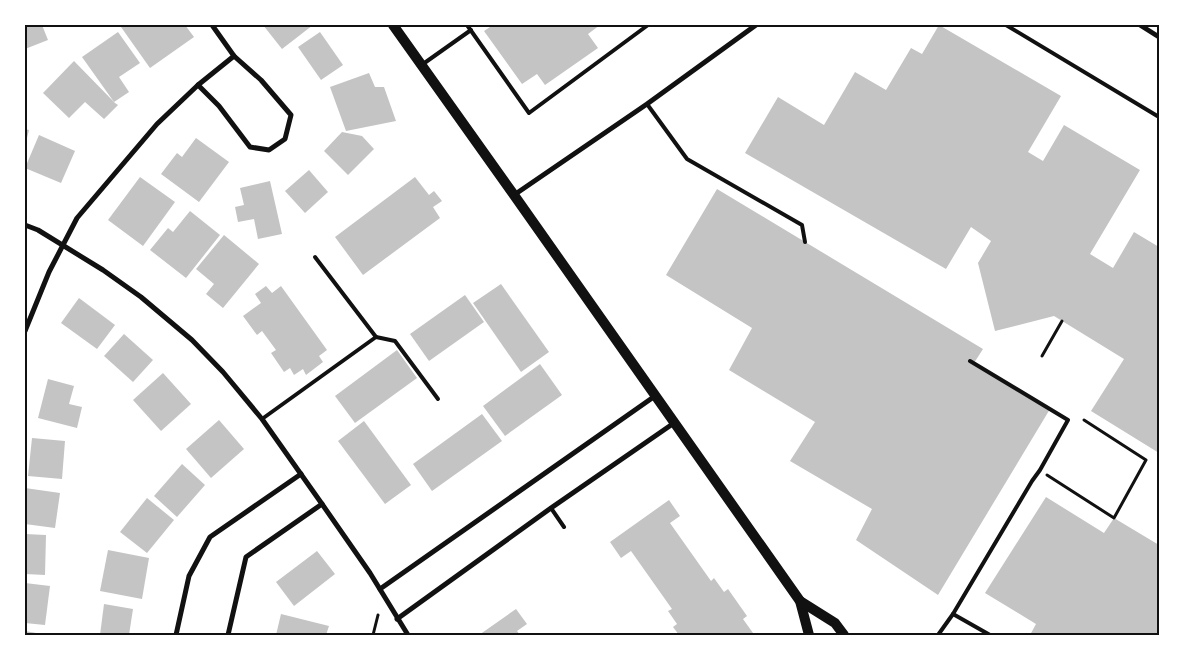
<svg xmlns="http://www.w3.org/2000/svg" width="1184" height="660" font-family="Montserrat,sans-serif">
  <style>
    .building { fill: #c4c4c4 }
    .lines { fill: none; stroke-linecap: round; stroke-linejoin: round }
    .path { stroke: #111; stroke-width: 3 }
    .service { stroke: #111; stroke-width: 4 }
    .minor { stroke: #111; stroke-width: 5 }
    .secondary { stroke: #111; stroke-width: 10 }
    .neatline { fill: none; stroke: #111; stroke-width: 2 }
  </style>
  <rect width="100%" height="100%" fill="#fff"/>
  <g class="building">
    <path d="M25 25H42L48 40 25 49Z"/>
    <path d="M125 25H185L194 37 150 68 121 27Z"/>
    <path d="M263 25H313L282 49Z"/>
    <path d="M493 25H600L588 34 598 48 545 85 537 74 522 84 484 31Z"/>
    <path d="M939 25 1061 96 1028 152 1043 161 1064 125 1140 170 1090 254 1113 268 1134 232 1159 247V453L1091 411 1124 359 1054 316 995 331 978 263 991 241 971 227 946 269 745 153 778 97 824 125 855 72 886 90 911 48 922 54Z"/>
    <path d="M118 32 140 63 119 77 129 92 114 102 82 57Z"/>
    <path d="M320 32 343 65 321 80 298 47Z"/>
    <path d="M74 61 115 103 118 105 104 119 85 102 69 118 43 93Z"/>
    <path d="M369 73 375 87H384L396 121 346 131 330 87Z"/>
    <path d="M25 129 29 130 26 142 25 141Z"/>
    <path d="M342 132 362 136 374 149 348 175 324 151Z"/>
    <path d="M39 135 75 151 61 183 25 168Z"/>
    <path d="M196 138 229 162 199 202 161 174 177 153 182 157Z"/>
    <path d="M309 170 328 192 305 213 285 191Z"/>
    <path d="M140 177 175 202 143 246 108 220Z"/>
    <path d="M415 177 429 195 434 191 442 201 433 207 440 218 363 275 335 237Z"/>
    <path d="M270 181 282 234 258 239 254 219 238 222 235 207 244 205 240 188Z"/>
    <path d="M717 189 983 349 974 363 1050 409 938 595 856 540 872 509 790 461 815 422 729 370 752 328 666 275Z"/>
    <path d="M190 211 220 235 186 278 150 250 168 228 173 232Z"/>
    <path d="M224 235 259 264 223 308 206 294 214 284 196 269Z"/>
    <path d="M501 284 549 352 521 372 473 303Z"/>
    <path d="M266 286 272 293 281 286 327 350 319 356 323 362 306 375 303 369 294 375 290 368 284 372 271 353 276 350 262 331 257 335 243 316 261 303 255 294Z"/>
    <path d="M465 295 484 322 429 361 410 334Z"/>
    <path d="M79 298 115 325 97 349 61 323Z"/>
    <path d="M124 334 153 360 133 382 104 356Z"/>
    <path d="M397 350 417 378 355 423 335 396Z"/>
    <path d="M540 364 562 395 505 436 483 406Z"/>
    <path d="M163 373 191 404 161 431 133 400Z"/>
    <path d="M48 379 74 386 69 404 82 407 77 428 38 418Z"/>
    <path d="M482 414 502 441 432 491 413 464Z"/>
    <path d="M219 420 244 449 211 478 186 449Z"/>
    <path d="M364 421 411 485 385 504 338 441Z"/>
    <path d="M32 438 65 441 62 479 28 476Z"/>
    <path d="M182 464 205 485 177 517 154 496Z"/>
    <path d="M25 488 60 493 55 528 25 524Z"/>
    <path d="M1046 497 1104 533 1114 518 1159 545V635H1030L1036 624 985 593Z"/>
    <path d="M147 498 174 520 147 553 120 532Z"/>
    <path d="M669 500 680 516 670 523 711 581 714 578 724 592 728 589 747 616 743 619 753 633 750 635H679L673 627 677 624 668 611 672 609 631 551 621 558 610 542Z"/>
    <path d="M25 534 46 535 45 575 25 574Z"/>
    <path d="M108 550 149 558 142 599 100 591Z"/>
    <path d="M317 551 335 574 294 606 276 582Z"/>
    <path d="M25 583 50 586 45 625 25 623Z"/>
    <path d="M104 604 133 609 129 635H100Z"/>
    <path d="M516 609 527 624 517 631 520 635H479Z"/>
    <path d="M281 614 329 626 326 635H276Z"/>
    <path d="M25 631 42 634V635H25Z"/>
  </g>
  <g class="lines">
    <g class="path">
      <path d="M1042 356 1062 321"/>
      <path d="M1047 475 1114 518 1146 460 1084 420"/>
      <path d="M373 635 378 615"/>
    </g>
    <g class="service">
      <path d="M467 25 529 113 648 25"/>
      <path d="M1006 25 1159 117"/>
      <path d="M423 64 471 30"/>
      <path d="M647 104 687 159 802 225 805 242"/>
      <path d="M376 337 395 341 438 399"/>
      <path d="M262 419 376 337 315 257"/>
      <path d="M551 508 564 527"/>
      <path d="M953 614 990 635"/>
      <path d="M938 635 953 614 1032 481 1040 470 1068 420 970 361"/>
    </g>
    <g class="minor">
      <path d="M1140 25 1159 37"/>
      <path d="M198 85 219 106 250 147 269 150 285 139 291 115 261 80 234 56 212 25"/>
      <path d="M514 195 647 104 756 25"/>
      <path d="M25 225 38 230 103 270 141 297 192 340 223 372 262 419 322 504 370 573 408 635"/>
      <path d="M25 331 49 272 77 218 157 124 198 85 234 56"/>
      <path d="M380 589 655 396"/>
      <path d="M397 619 551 508 674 423"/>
      <path d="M176 635 189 576 210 537 301 474"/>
      <path d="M228 635 246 557 322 504"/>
    </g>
    <g class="secondary">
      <path d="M393 25 514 195 800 601 809 635"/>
      <path d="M800 601 835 623 844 635"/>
    </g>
  </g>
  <rect width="1184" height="660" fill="none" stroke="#ffffff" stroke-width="52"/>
  <rect x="26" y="26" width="1132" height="608" class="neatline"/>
</svg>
